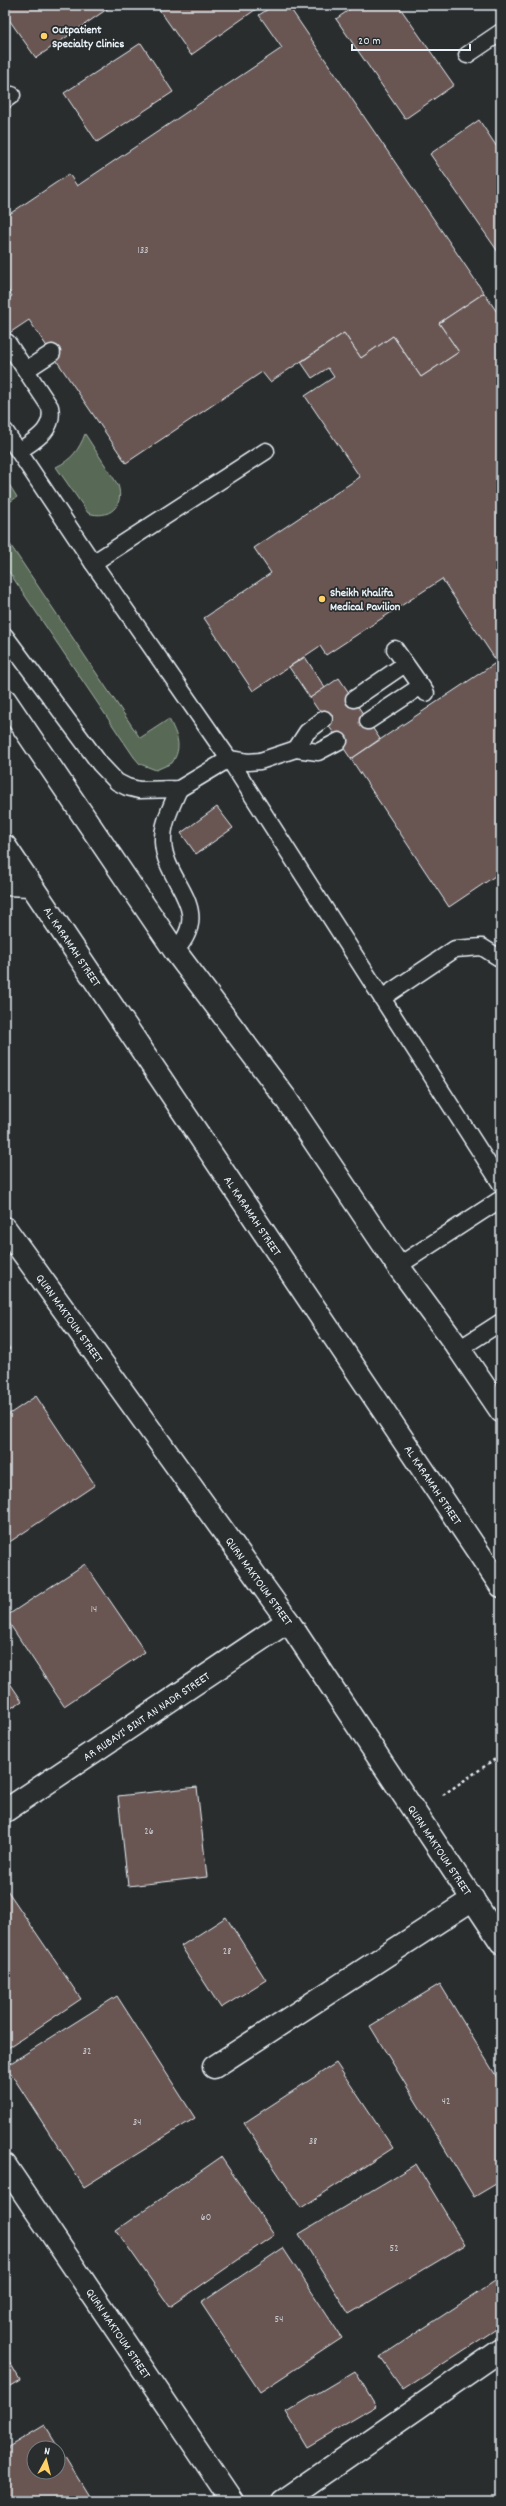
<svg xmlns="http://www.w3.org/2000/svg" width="506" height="2506" font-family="Dekko,sans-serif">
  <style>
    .green { fill: #586b55; stroke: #a0aea6 }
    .building { fill: #695753; stroke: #e8f1f8; fill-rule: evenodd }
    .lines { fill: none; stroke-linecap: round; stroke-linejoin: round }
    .lane-casing { stroke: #e8f1f8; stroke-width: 19 }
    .street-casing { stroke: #e8f1f8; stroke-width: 25 }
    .secondary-casing { stroke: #e8f1f8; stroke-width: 25 }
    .path { stroke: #e8f1f8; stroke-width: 2.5; stroke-dasharray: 3 3; stroke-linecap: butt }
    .lane { stroke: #2a2d2e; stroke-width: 16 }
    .street { stroke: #2a2d2e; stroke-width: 22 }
    .secondary { stroke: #2a2d2e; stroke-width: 22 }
    .poi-dot { fill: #ffd166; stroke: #2a2d2e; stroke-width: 1.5 }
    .labels { text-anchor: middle; stroke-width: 3.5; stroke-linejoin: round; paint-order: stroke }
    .number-label { font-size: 10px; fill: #c8cacf }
    .poi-label { font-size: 12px; font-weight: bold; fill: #e8f1f8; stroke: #2a2d2e; text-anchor: start }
    .street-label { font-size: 12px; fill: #e8f1f8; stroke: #2a2d2e }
  </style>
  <rect width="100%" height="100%" fill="#2a2d2e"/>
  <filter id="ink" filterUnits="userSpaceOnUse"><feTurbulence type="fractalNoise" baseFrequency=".025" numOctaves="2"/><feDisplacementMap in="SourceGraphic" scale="8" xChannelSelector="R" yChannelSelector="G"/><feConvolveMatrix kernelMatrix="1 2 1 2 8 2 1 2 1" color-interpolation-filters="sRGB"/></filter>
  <g filter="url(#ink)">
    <g class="green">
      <path d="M85 434 118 485C125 506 109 520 88 513L56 467C71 460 79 450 85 434Z"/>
      <path d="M5 478 17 497 5 505Z"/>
      <path d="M5 537 140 738 169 719C177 735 183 747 172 763L156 770 140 764 134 757 5 566Z"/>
    </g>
    <g class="building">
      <path d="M5 5H113L36 58 5 14Z"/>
      <path d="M156 5H262L191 55Z"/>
      <path d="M274 5H288L484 293 439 323 459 352 421 377 393 336 361 358 344 333 270 382 262 372 126 463 29 320 5 336V301L12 296 5 285V217L69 174 77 186 282 48 259 15Z"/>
      <path d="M356 5H398L454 85 405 119 336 19Z"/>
      <path d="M141 43 173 92 97 142 64 93Z"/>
      <path d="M479 120 501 153V256L430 154Z"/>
      <path d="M484 293 501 318V872L449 907 351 759 497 662 442 579 326 655 320 646 253 691 204 618 271 573 254 548 360 477 305 396 334 377 328 368 312 378 301 362 344 333 361 358 393 336 421 377 459 352 439 323Z"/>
      <path d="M305 657 325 688 310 698 289 667Z"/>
      <path d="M339 678 380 739 351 759 310 698Z"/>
      <path d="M217 807 233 828 196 854 181 833Z"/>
      <path d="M5 1341 10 1349 5 1352Z"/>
      <path d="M36 1396 95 1485 5 1545V1417Z"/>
      <path d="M85 1564 145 1652 64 1706 5 1617Z"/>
      <path d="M5 1676 22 1701 5 1712Z"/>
      <path d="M197 1787 207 1877 128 1886 118 1796Z"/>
      <path d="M5 1887 81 1999 5 2050Z"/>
      <path d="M226 1917 266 1980 221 2008 181 1946Z"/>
      <path d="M440 1984 501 2084V2181L474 2197 370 2026Z"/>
      <path d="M117 1996 195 2118 84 2187 6 2066Z"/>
      <path d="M336 2063 393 2148 301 2208 244 2123Z"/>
      <path d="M221 2157 274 2235 170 2307 116 2230Z"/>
      <path d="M416 2164 465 2245 349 2314 299 2234Z"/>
      <path d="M283 2248 342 2338 260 2392 201 2303Z"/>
      <path d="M501 2277V2326L403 2390 380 2357Z"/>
      <path d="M5 2354 20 2380 5 2389Z"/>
      <path d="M355 2371 376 2406 307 2447 286 2412Z"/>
      <path d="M45 2425 92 2501H5V2449ZM34 2448H58V2472H34Z"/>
    </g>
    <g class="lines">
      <defs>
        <g id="lane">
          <path d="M467 55 501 32"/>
          <path d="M5 100 12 95"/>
          <path d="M7 342 50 407C55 430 35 440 19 451"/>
          <path d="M26 370 52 353"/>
          <path d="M5 431 93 563 229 759 501 1184"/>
          <path d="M93 563 266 451"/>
          <path d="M5 636 100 764 117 782 127 787 139 790 179 789 229 759 248 762 260 761 296 749 318 752 339 741"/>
          <path d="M395 649 426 693"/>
          <path d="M354 699 405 664"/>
          <path d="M368 721 421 686"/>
          <path d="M296 749 307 732 324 719"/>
          <path d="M175 951C215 908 165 884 163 842 162 824 172 805 179 789"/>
          <path d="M382 998 455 949 482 947 501 959"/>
          <path d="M398 1266 501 1199"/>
          <path d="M459 1349 501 1322"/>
        </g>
        <g id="street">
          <path d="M5 884 31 885"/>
          <path id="s1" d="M5 1228 288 1621 501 1942"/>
          <path id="s2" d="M5 1811 288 1621"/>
          <path d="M214 2067 473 1899"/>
          <path id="s3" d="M5 2165 232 2501"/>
          <path d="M283 2501 501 2350"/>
        </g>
        <g id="secondary">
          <path d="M5 700 175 951 284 1096 398 1266 459 1349 501 1411"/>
          <path id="s4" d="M5 846 501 1586"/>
        </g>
      </defs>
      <use href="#lane" class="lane-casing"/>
      <use href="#street" class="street-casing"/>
      <use href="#secondary" class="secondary-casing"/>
      <path class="path" d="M443 1795 501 1755"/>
      <use href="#lane" class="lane"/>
      <use href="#street" class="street"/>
      <use href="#secondary" class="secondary"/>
    </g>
  </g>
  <g class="poi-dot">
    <circle cx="44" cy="36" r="4"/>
    <circle cx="322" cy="599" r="4"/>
  </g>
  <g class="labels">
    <g class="number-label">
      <text x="143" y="253">133</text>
      <text x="94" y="1612">14</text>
      <text x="149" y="1834">26</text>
      <text x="227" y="1954">28</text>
      <text x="87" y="2054">32</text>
      <text x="446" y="2104">42</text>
      <text x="137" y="2125">34</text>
      <text x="313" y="2144">38</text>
      <text x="206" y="2220">60</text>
      <text x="394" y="2251">52</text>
      <text x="279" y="2322">54</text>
    </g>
    <g class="poi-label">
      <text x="52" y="33">Outpatient<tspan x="52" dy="14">Specialty Clinics</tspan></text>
      <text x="330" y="596">Sheikh Khalifa<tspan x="330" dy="14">Medical Pavilion</tspan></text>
    </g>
    <g class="street-label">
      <text dy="4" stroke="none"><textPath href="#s4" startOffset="121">AL KARAMAH STREET</textPath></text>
      <text dy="4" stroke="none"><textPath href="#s4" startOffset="445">AL KARAMAH STREET</textPath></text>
      <text dy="4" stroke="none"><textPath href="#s1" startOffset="111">QURN MAKTOUM STREET</textPath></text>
      <text dy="4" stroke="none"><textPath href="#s4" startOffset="769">AL KARAMAH STREET</textPath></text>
      <text dy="4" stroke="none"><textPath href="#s1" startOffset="435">QURN MAKTOUM STREET</textPath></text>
      <text dy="4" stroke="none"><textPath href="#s2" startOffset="170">AR RUBAYI' BINT AN NADR STREET</textPath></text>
      <text dy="4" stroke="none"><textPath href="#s1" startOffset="759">QURN MAKTOUM STREET</textPath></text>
      <text dy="4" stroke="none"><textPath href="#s3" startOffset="203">QURN MAKTOUM STREET</textPath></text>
    </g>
  </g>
  <rect width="506" height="2506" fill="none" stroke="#2a2d2e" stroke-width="20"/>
  <rect x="10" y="10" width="486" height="2486" fill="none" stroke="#e8f1f8" stroke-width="1.5" filter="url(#ink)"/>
  <g transform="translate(46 2460) rotate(7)"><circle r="19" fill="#2a2d2e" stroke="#767b7f"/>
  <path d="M0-3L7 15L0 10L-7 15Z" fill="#ffd166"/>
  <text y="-6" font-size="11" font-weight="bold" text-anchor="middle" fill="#e8f1f8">N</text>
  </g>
  <path d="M352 44v6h118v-6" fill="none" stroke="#e8f1f8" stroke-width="2"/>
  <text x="358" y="44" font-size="12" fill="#e8f1f8" stroke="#2a2d2e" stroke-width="3" paint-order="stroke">20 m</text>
</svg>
